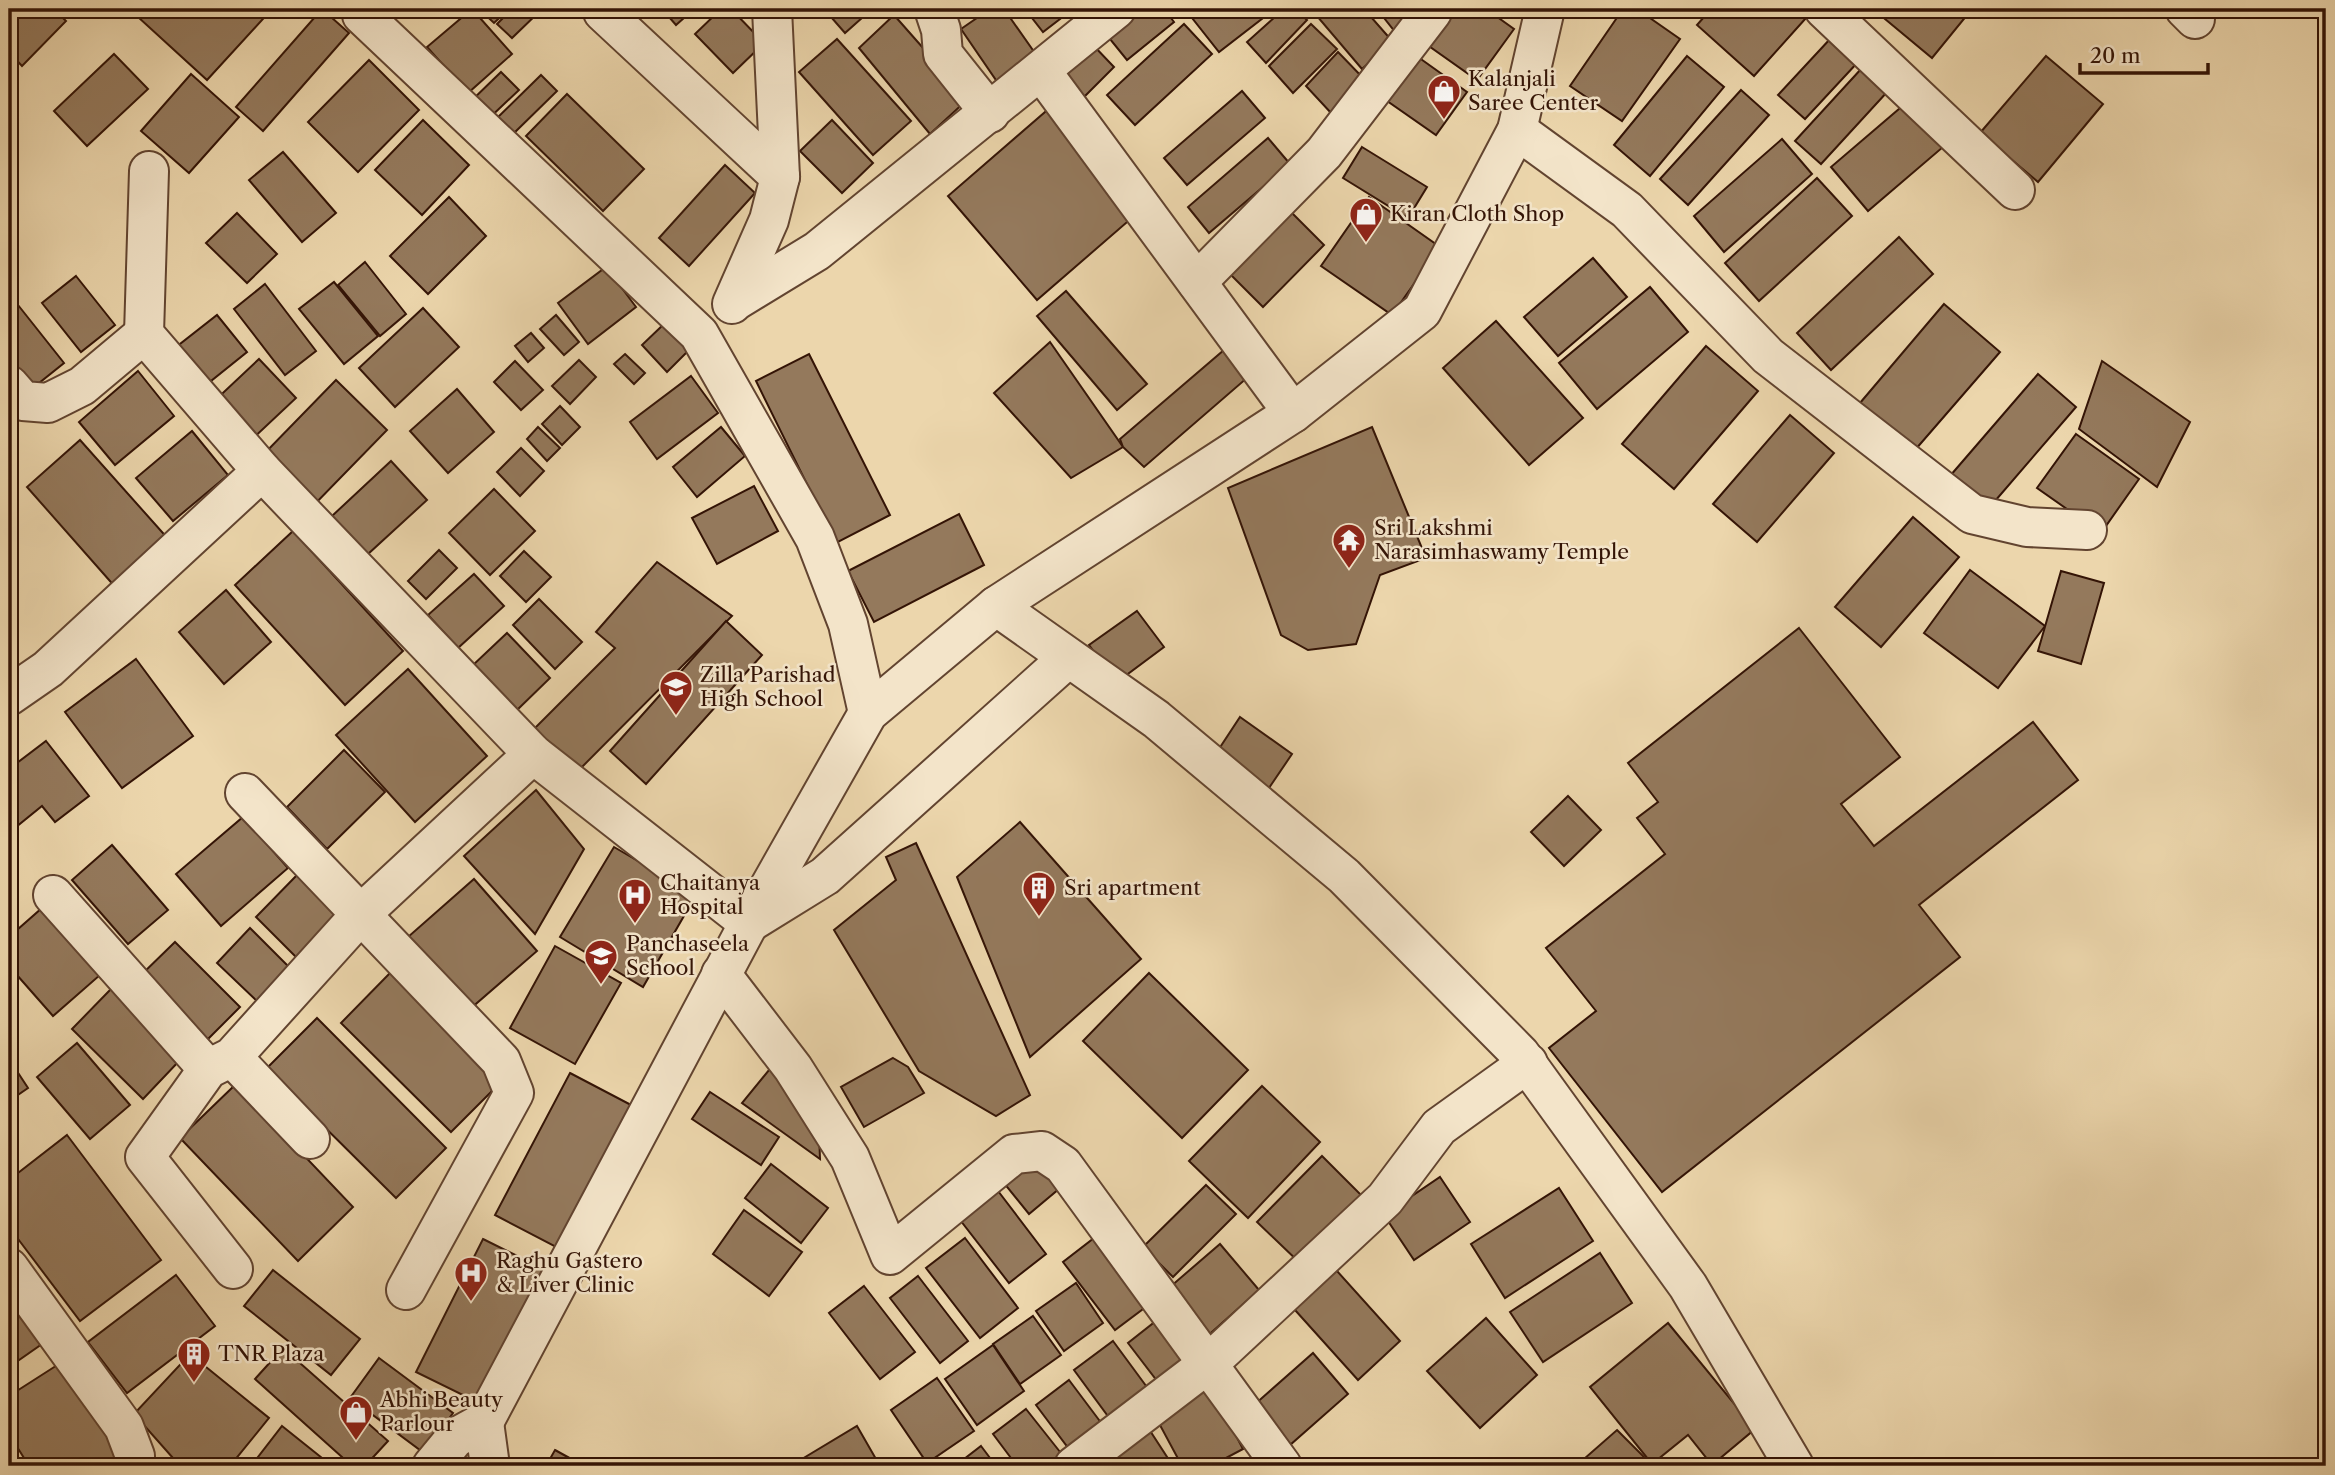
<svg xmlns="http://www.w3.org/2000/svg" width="2335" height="1475" font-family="'Libre Caslon Text',serif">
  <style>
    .building { fill: #94795c; stroke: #341406; stroke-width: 2 }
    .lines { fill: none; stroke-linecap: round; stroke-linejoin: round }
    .minor-casing { stroke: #624430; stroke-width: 42 }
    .tertiary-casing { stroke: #624430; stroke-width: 42 }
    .minor { stroke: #f3e4c9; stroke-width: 38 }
    .tertiary { stroke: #f3e4c9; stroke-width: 38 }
    .labels { text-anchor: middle; stroke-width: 5; stroke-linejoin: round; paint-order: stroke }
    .poi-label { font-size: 21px; fill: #341406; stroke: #f3e4c9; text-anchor: start }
  </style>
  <rect width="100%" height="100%" fill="#ecd6ac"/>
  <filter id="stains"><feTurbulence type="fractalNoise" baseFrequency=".00286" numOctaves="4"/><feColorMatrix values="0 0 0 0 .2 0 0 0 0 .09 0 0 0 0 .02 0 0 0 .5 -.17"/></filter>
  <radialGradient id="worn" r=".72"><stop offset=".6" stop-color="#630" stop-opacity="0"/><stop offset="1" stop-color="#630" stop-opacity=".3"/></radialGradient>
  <g class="building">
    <path d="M9 9H54L66 21 22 66 9 52Z"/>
    <path d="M146 9H272L207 80 138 17Z"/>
    <path d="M322 9 349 33 263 131 236 107Z"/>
    <path d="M472 9 512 54 468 93 427 47Z"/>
    <path d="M479 9H509L494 23Z"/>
    <path d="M512 9H542L512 38 497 24Z"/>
    <path d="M662 9H694L676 25Z"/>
    <path d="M721 9H731L764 43 733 73 695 34Z"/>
    <path d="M824 9H872L845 33Z"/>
    <path d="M990 9H1004L1037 56 998 83 961 29Z"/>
    <path d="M1025 9H1073L1043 32Z"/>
    <path d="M1124 9H1164L1174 22 1127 60 1101 28Z"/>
    <path d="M1185 9H1256L1263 18 1219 52Z"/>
    <path d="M1284 9H1295L1307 20 1266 63 1247 42Z"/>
    <path d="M1311 9H1364L1393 42 1362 69Z"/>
    <path d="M1377 9H1425L1396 33Z"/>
    <path d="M1452 9H1486L1514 29 1477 80 1426 44Z"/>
    <path d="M1623 9H1637L1680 39 1622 121 1570 86Z"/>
    <path d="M1711 9H1796L1806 18 1754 76 1697 25Z"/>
    <path d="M1873 9H1972L1932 58Z"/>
    <path d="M894 15 968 99 930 134 859 48Z"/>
    <path d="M1184 24 1212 54 1135 125 1107 95Z"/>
    <path d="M1311 24 1337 49 1293 93 1269 66Z"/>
    <path d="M1831 38 1858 62 1805 119 1778 95Z"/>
    <path d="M837 39 911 121 873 155 799 72Z"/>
    <path d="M1092 44 1114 67 1081 100 1058 77Z"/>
    <path d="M1338 52 1366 81 1332 114 1306 86Z"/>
    <path d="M1411 52 1467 92 1436 135 1380 96Z"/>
    <path d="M114 54 148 89 87 146 54 111Z"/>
    <path d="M1687 56 1724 87 1650 176 1614 145Z"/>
    <path d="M2046 56 2103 104 2038 182 1980 133Z"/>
    <path d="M369 60 419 110 358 172 308 122Z"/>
    <path d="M1862 68 1888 91 1821 164 1795 141Z"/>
    <path d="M501 72 519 90 484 123 467 105Z"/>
    <path d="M191 74 239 117 189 173 141 131Z"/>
    <path d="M541 75 557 91 511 136 495 120Z"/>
    <path d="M1741 90 1769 115 1688 205 1660 179Z"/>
    <path d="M1242 91 1265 118 1187 185 1164 158Z"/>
    <path d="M567 94 644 169 603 211 526 136Z"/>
    <path d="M1906 103 1943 147 1868 211 1831 167Z"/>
    <path d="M1052 106 1141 210 1037 300 948 196Z"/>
    <path d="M423 120 469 165 422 215 375 170Z"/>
    <path d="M832 120 873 163 842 193 800 151Z"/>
    <path d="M1268 138 1290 164 1209 233 1188 207Z"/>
    <path d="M1782 139 1812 174 1724 252 1694 216Z"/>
    <path d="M1362 147 1427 187 1408 218 1343 178Z"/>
    <path d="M283 152 336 213 302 242 249 180Z"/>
    <path d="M725 165 755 193 689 266 659 238Z"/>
    <path d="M1817 178 1852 216 1759 301 1725 263Z"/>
    <path d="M449 197 486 236 428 294 390 256Z"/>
    <path d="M1369 197 1440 247 1392 315 1321 266Z"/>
    <path d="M1286 207 1324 245 1263 307 1225 269Z"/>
    <path d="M237 213 277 254 247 283 206 243Z"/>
    <path d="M1899 237 1933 274 1831 370 1797 333Z"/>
    <path d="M1593 258 1627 297 1558 356 1524 317Z"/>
    <path d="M365 262 406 314 380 336 338 285Z"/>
    <path d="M606 267 636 307 588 344 558 303Z"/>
    <path d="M76 276 115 325 81 352 42 303Z"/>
    <path d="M334 282 378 336 344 364 299 309Z"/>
    <path d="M265 284 316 351 285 375 234 309Z"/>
    <path d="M1650 287 1688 332 1597 409 1559 363Z"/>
    <path d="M1066 291 1147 384 1117 410 1037 316Z"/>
    <path d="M1944 304 2000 352 1915 450 1860 403Z"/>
    <path d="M18 305 64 363 24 395 9 375V313Z"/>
    <path d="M423 308 459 347 395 407 359 368Z"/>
    <path d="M217 315 247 352 196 393 166 355Z"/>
    <path d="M556 315 579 342 564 355 540 329Z"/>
    <path d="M1496 321 1583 418 1529 465 1443 368Z"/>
    <path d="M664 324 689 350 667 372 642 345Z"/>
    <path d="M531 333 544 348 528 362 515 346Z"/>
    <path d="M1050 342 1123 447 1071 478 994 393Z"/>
    <path d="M1231 344 1255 371 1144 467 1123 447 1120 439Z"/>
    <path d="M1706 346 1758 391 1674 489 1622 444Z"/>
    <path d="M625 354 645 373 634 384 614 364Z"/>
    <path d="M809 354 890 515 836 543 756 381Z"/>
    <path d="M259 359 296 398 246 445 209 406Z"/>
    <path d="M579 360 596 377 570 404 552 386Z"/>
    <path d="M515 361 543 390 521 410 494 382Z"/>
    <path d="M2102 361 2190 422 2157 487 2079 429Z"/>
    <path d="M138 371 174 416 115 465 79 422Z"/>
    <path d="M2038 374 2076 407 1989 508 1950 476Z"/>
    <path d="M691 376 718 413 657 459 630 422Z"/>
    <path d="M336 380 387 430 310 509 260 458Z"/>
    <path d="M457 389 494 432 448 473 410 431Z"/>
    <path d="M560 406 580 427 562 445 542 424Z"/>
    <path d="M1790 415 1834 453 1757 542 1713 504Z"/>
    <path d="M538 427 560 448 547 461 527 439Z"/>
    <path d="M721 427 745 456 697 497 673 467Z"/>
    <path d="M1372 427 1426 558 1380 575 1356 644 1308 650 1281 635 1228 488Z"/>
    <path d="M192 431 228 475 173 521 136 478Z"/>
    <path d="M2076 434 2139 479 2101 533 2037 488Z"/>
    <path d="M80 440 170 541 117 589 27 487Z"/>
    <path d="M521 448 544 471 520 496 497 472Z"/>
    <path d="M391 461 427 500 368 554 332 516Z"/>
    <path d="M754 486 778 531 717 564 692 518Z"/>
    <path d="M494 489 535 531 490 575 449 533Z"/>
    <path d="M959 514 984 565 874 622 848 571Z"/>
    <path d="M1913 517 1959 557 1881 647 1835 607Z"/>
    <path d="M293 531 403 651 345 705 235 585Z"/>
    <path d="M439 550 457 568 426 599 408 581Z"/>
    <path d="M524 551 551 577 526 602 500 576Z"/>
    <path d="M657 562 732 616 576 773 533 730 615 648 596 632Z"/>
    <path d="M1970 570 2045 626 1998 688 1924 633Z"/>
    <path d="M2061 571 2104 583 2081 664 2038 651Z"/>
    <path d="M474 574 504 606 458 648 428 615Z"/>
    <path d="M226 590 271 642 224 684 179 632Z"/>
    <path d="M539 599 582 642 555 669 513 625Z"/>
    <path d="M1137 611 1164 647 1117 682 1089 645Z"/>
    <path d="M726 621 762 655 646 784 610 751Z"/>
    <path d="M1799 628 1900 757 1841 804 1874 846 2033 722 2078 780 1919 905 1960 957 1662 1192 1549 1048 1596 1011 1546 948 1665 854 1637 818 1658 802 1628 763Z"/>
    <path d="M507 633 550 678 515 712 472 666Z"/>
    <path d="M136 659 193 736 122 788 65 712Z"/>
    <path d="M408 669 487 756 415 822 336 735Z"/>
    <path d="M1240 717 1292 754 1267 791 1215 755Z"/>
    <path d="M46 741 89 796 55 822 42 806 16 827 9 818V769Z"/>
    <path d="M344 750 385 792 327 849 287 807Z"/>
    <path d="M536 790 584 849 535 934 464 856Z"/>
    <path d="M1568 796 1601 830 1564 866 1531 832Z"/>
    <path d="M243 817 288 868 221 926 176 874Z"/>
    <path d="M1020 822 1141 959 1030 1057 957 877Z"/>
    <path d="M916 843 1030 1095 996 1116 919 1071 834 930 896 880 886 857Z"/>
    <path d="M112 845 168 910 128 944 72 880Z"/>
    <path d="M614 847 696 895 643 987 560 937Z"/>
    <path d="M299 873 346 920 302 963 256 917Z"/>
    <path d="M474 879 537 951 470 1009 408 937Z"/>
    <path d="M42 908 100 975 53 1016 9 966V937Z"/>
    <path d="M250 928 293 971 261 1005 217 963Z"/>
    <path d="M175 942 240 1007 204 1043 138 978Z"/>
    <path d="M555 946 621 983 575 1064 510 1028Z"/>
    <path d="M392 971 502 1081 451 1132 341 1023Z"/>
    <path d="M1149 973 1248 1070 1182 1138 1083 1041Z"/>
    <path d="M111 989 181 1059 143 1099 72 1029Z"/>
    <path d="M317 1018 446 1148 396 1198 266 1069Z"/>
    <path d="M77 1043 130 1105 90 1139 37 1077Z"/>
    <path d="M893 1058 908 1067 924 1093 864 1127 841 1087Z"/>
    <path d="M9 1059 28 1088 9 1101Z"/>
    <path d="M778 1059 819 1132 820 1159 742 1103Z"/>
    <path d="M570 1073 633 1106 558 1248 495 1215Z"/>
    <path d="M236 1084 353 1207 298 1261 180 1138Z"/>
    <path d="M1262 1086 1320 1142 1248 1218 1189 1161Z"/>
    <path d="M710 1092 779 1137 761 1165 692 1119Z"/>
    <path d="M67 1135 161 1260 80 1321 9 1227V1180Z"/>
    <path d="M1043 1155 1066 1183 1029 1214 995 1172Z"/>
    <path d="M1322 1156 1365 1199 1302 1265 1257 1222Z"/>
    <path d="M771 1164 828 1208 801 1243 745 1198Z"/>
    <path d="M1440 1177 1470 1222 1414 1260 1384 1215Z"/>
    <path d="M1206 1185 1236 1214 1173 1277 1143 1247Z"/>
    <path d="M995 1187 1046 1254 1009 1283 957 1216Z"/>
    <path d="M1559 1188 1593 1241 1505 1298 1471 1244Z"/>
    <path d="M744 1210 802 1252 769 1296 713 1254Z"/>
    <path d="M1098 1235 1151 1303 1115 1330 1063 1262Z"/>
    <path d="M965 1238 1018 1308 980 1338 926 1268Z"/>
    <path d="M483 1239 544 1269 477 1402 416 1372Z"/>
    <path d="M1220 1244 1259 1290 1203 1340 1163 1293Z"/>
    <path d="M1600 1253 1632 1303 1543 1362 1510 1312Z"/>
    <path d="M1328 1261 1400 1341 1358 1380 1286 1300Z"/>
    <path d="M273 1270 360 1339 331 1375 244 1306Z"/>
    <path d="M176 1275 215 1326 127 1393 88 1342Z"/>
    <path d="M918 1276 968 1341 940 1363 890 1298Z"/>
    <path d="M1076 1283 1103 1323 1064 1351 1036 1311Z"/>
    <path d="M864 1286 915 1352 880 1379 829 1313Z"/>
    <path d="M9 1297 42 1344 9 1367Z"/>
    <path d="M1033 1316 1061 1355 1020 1384 993 1344Z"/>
    <path d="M1161 1317 1195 1360 1161 1386 1128 1343Z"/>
    <path d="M1486 1318 1537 1375 1480 1428 1427 1371Z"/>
    <path d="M1668 1323 1755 1429 1712 1465 1688 1435 1652 1464 1590 1387Z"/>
    <path d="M1113 1341 1152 1394 1113 1423 1074 1370Z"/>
    <path d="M993 1345 1024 1391 977 1425 945 1379Z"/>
    <path d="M283 1348 388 1441 365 1466H352L255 1379Z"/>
    <path d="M1313 1353 1348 1394 1290 1445 1254 1405Z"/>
    <path d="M190 1354 269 1418 230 1466H180L134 1414Z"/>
    <path d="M379 1358 453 1413 424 1453 350 1398Z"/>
    <path d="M62 1362 126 1455 118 1466H29L9 1434V1396Z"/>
    <path d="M937 1378 974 1431 927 1463 891 1410Z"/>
    <path d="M1069 1380 1108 1432 1075 1457 1036 1405Z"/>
    <path d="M1209 1384 1243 1449 1211 1466H1182L1154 1414Z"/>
    <path d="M1026 1409 1068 1462 1063 1466H1017L993 1434Z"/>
    <path d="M1145 1423 1169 1460 1159 1466H1092Z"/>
    <path d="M282 1426 332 1466H251Z"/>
    <path d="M857 1426 880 1466H792V1465Z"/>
    <path d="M1617 1430 1653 1466H1576Z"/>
    <path d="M981 1446 996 1466H955Z"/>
    <path d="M555 1450 584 1466H546Z"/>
  </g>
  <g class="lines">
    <defs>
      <g id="minor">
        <path d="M366 9 362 15 699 334 815 538 848 624 868 713"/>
        <path d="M772 9 780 177"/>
        <path d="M934 9 941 30 943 54 990 113"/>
        <path d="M1824 9 2015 190"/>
        <path d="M2185 9 2195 19"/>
        <path d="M603 12 780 177 769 220 732 304"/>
        <path d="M1042 72 1293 413"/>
        <path d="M1517 130 1627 210 1768 356 1972 514 2027 527 2087 530"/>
        <path d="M149 171 144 334 262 471 533 754 749 923 825 876 1068 658"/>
        <path d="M1197 282 1324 153 1432 12"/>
        <path d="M735 301 817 251 1116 9"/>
        <path d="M9 385 23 401 48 403 82 386 144 334"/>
        <path d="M996 606 1156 719 1344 876 1520 1054 1688 1286 1794 1466"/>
        <path d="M9 696 48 669 262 471"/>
        <path d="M245 793 501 1061 514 1093 406 1290"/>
        <path d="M53 895 208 1069"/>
        <path d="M721 974 793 1068 850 1158 890 1255 1014 1154 1042 1151 1063 1165 1282 1466"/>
        <path d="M232 1057 310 1139"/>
        <path d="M9 1268 124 1427 135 1456 133 1466"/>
        <path d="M233 1269 145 1157 208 1069 232 1057 362 913 533 754"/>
        <path d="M1074 1466 1209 1363 1385 1199 1439 1127 1528 1063"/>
      </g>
      <g id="tertiary">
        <path d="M484 1422 490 1466"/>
        <path d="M432 1466 455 1438 484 1422 749 923 868 713 996 606 1293 413 1422 311 1517 130 1545 9"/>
      </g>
    </defs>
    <use href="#minor" class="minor-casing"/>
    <use href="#tertiary" class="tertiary-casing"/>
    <use href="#minor" class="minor"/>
    <use href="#tertiary" class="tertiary"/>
  </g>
  <defs>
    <symbol id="shop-pin" viewBox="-11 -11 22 30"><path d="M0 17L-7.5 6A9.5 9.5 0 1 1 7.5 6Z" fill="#8f2418" stroke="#f3e4c9"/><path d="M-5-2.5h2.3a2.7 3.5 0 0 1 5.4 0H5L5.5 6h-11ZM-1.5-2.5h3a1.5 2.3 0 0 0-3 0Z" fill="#fff"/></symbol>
    <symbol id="temple-pin" viewBox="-11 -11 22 30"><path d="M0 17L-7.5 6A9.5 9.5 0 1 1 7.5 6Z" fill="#8f2418" stroke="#f3e4c9"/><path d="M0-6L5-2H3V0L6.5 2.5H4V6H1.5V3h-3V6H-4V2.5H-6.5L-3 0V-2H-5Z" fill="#fff"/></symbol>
    <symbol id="school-pin" viewBox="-11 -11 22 30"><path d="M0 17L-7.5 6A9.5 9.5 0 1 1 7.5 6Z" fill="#8f2418" stroke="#f3e4c9"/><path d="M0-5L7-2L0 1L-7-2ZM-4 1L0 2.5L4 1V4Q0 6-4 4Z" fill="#fff"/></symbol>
    <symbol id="building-pin" viewBox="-11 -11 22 30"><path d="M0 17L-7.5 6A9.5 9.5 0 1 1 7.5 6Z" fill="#8f2418" stroke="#f3e4c9"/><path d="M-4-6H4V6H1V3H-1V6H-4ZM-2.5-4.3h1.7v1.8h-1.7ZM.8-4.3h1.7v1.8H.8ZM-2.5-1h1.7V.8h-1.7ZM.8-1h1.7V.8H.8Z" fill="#fff"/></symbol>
    <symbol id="hospital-pin" viewBox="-11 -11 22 30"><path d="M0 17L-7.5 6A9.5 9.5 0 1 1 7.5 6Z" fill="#8f2418" stroke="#f3e4c9"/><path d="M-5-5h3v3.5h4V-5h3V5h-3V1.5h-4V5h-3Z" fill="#fff"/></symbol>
  </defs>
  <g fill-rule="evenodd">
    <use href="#shop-pin" x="1425" y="72" width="38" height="52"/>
    <use href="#shop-pin" x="1347" y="195" width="38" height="52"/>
    <use href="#temple-pin" x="1330" y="521" width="38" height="52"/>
    <use href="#school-pin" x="657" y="668" width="38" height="52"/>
    <use href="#building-pin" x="1020" y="869" width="38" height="52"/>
    <use href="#hospital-pin" x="616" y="876" width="38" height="52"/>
    <use href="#school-pin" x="582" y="937" width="38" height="52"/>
    <use href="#hospital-pin" x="452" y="1254" width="38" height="52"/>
    <use href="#building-pin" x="175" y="1335" width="38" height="52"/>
    <use href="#shop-pin" x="337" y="1393" width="38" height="52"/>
  </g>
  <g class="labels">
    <g class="poi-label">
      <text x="1468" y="86">Kalanjali<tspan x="1468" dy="24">Saree Center</tspan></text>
      <text x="1390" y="221">Kiran Cloth Shop</text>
      <text x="1374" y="535">Sri Lakshmi<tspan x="1374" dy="24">Narasimhaswamy Temple</tspan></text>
      <text x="700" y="682">Zilla Parishad<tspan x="700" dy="24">High School</tspan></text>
      <text x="660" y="890">Chaitanya<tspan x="660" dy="24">Hospital</tspan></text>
      <text x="1064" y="895">Sri apartment</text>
      <text x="626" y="951">Panchaseela<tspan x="626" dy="24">School</tspan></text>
      <text x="496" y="1268">Raghu Gastero<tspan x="496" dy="24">&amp; Liver Clinic</tspan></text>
      <text x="218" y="1361">TNR Plaza</text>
      <text x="380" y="1407">Abhi Beauty<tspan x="380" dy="24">Parlour</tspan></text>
    </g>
  </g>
  <rect width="2335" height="1475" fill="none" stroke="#ecd6ac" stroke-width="35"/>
  <rect x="10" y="10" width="2314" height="1454" fill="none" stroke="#341406" stroke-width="3.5"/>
  <rect x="18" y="18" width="2300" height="1440" fill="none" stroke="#341406" stroke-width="2"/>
  <path d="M2080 63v10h128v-10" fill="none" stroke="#341406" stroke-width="3.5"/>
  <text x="2090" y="63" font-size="21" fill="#341406" stroke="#f3e4c9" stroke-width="5" paint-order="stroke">20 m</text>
  <rect width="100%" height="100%" filter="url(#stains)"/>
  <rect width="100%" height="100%" fill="url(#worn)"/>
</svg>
